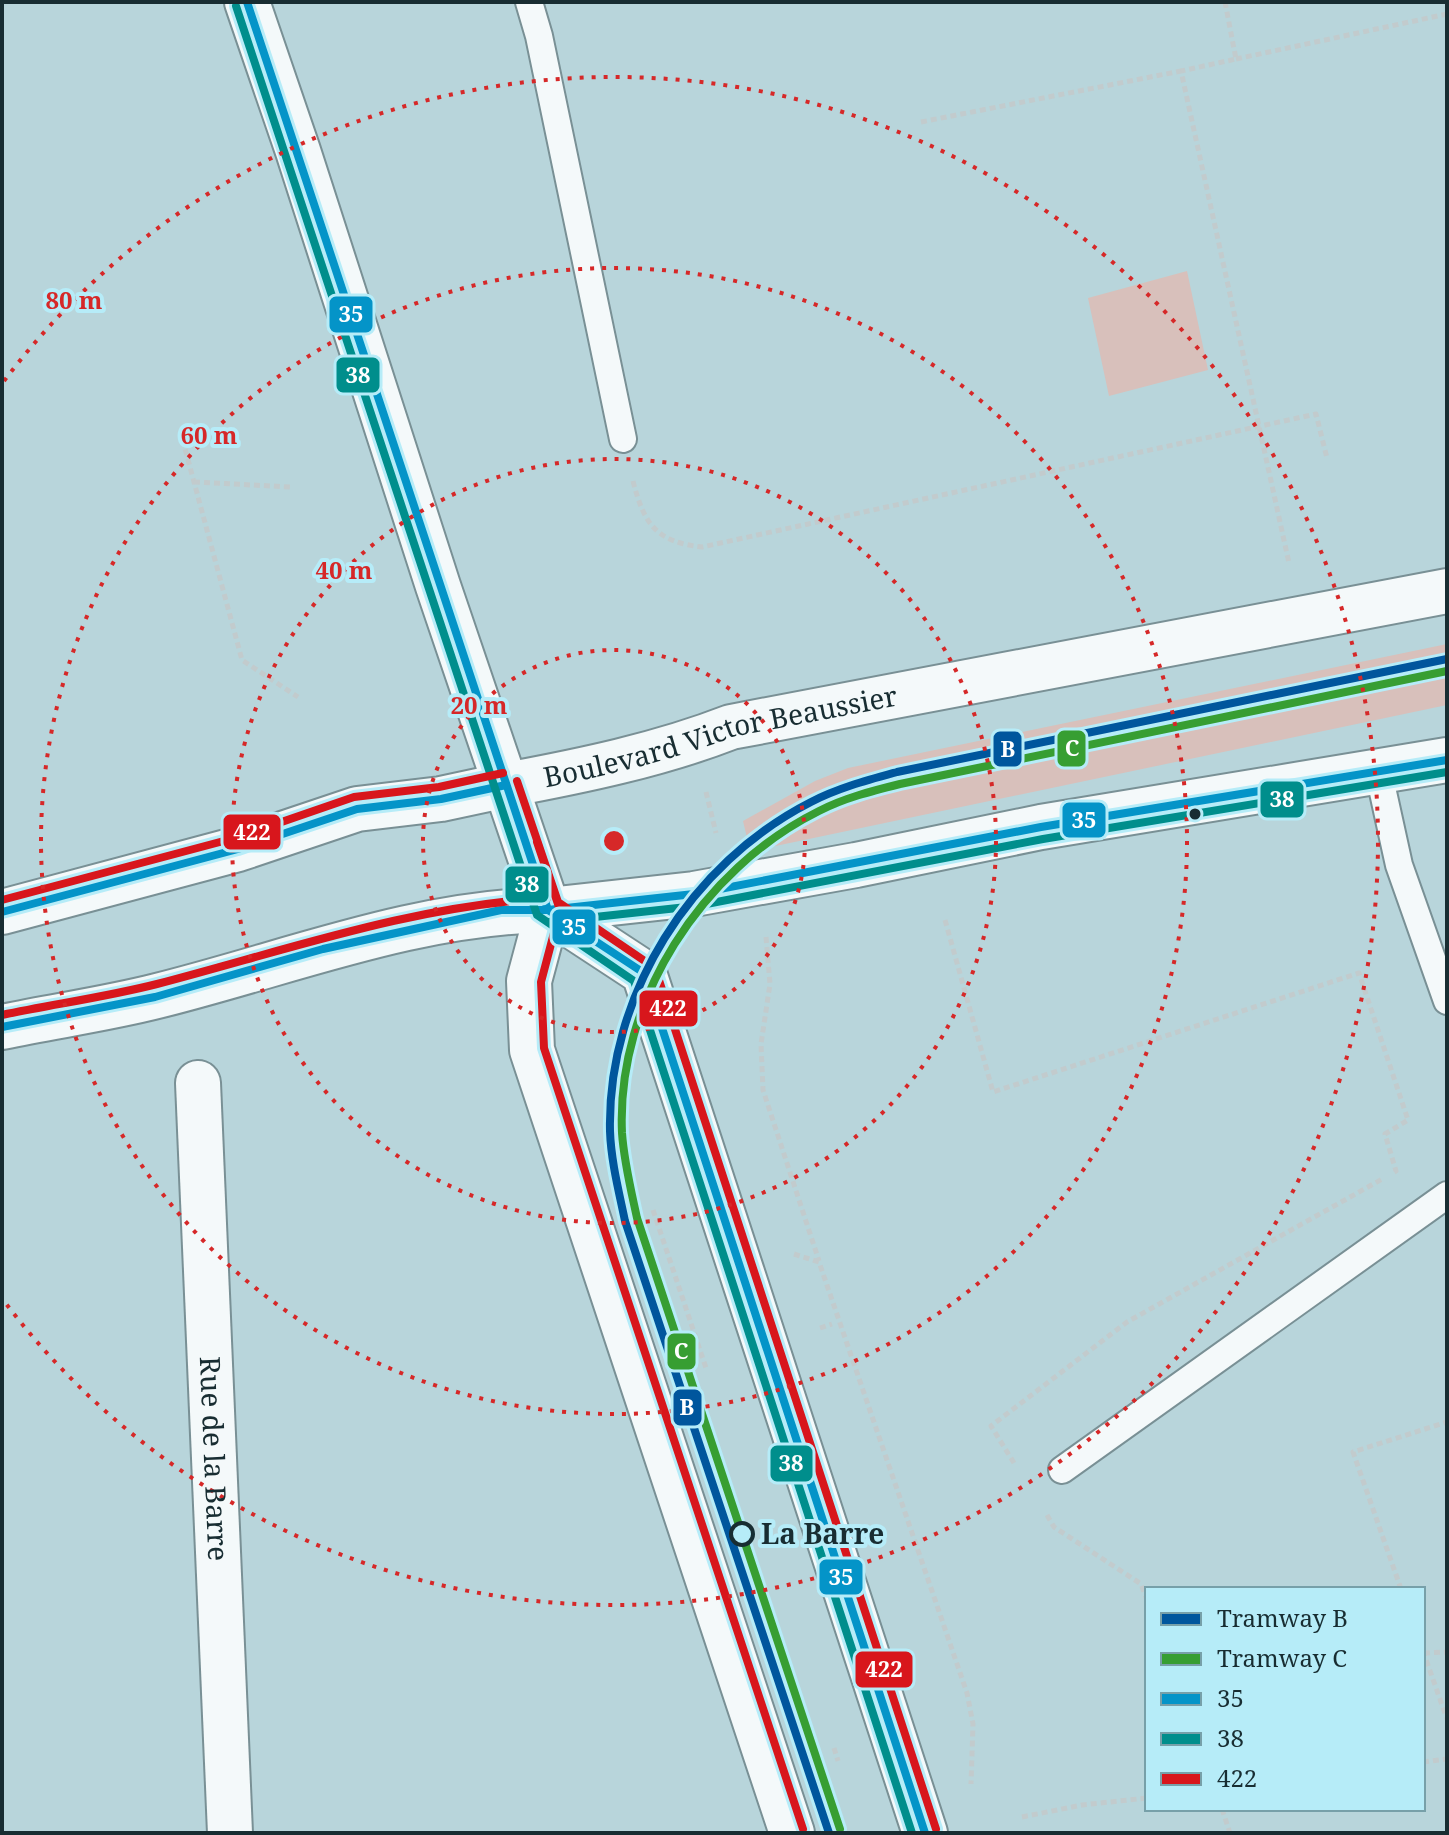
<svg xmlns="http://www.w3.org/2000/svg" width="1449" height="1835" font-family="'Noto Serif',serif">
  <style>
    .green { fill: #d8c0bb }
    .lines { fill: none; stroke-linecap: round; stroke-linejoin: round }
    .lane-casing { stroke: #799095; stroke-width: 30 }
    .street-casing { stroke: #799095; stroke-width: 48 }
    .secondary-casing { stroke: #799095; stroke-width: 48 }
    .path { stroke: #c2cbcd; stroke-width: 5; stroke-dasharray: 6 4; stroke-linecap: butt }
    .lane { stroke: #f4f9fa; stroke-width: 26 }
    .street { stroke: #f4f9fa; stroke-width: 44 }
    .secondary { stroke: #f4f9fa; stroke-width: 44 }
    .bus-1-casing { stroke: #b6ecf8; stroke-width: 14 }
    .bus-2-casing { stroke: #b6ecf8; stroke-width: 14 }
    .bus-3-casing { stroke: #b6ecf8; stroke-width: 14 }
    .bus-1 { stroke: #0494c8; stroke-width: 8 }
    .bus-2 { stroke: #008e8c; stroke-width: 8 }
    .bus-3 { stroke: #d8161c; stroke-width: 8 }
    .tram-1-casing { stroke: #b6ecf8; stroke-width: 14 }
    .tram-2-casing { stroke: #b6ecf8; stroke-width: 14 }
    .tram-1 { stroke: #00569d; stroke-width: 8 }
    .tram-2 { stroke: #379e32; stroke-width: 8 }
    .ring { fill: none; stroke: #d62828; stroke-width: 4; stroke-dasharray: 4 8 }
    .bus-dot { fill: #182d32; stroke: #b6ecf8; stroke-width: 3 }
    .stop-dot { fill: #b6ecf8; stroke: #182d32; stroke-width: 4 }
    .labels { text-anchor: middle; stroke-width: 8; stroke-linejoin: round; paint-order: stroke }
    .street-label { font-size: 28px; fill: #182d32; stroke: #b6ecf8 }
    .stop-label { font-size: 28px; font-weight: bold; fill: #182d32; stroke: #b6ecf8; text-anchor: start }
    .centre { fill: #d62828; stroke: #b6ecf8; stroke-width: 4 }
    .ring-label { font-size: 24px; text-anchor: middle; font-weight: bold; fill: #d62828; stroke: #b6ecf8; stroke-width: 8; stroke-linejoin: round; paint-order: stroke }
    .line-badge { stroke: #b6ecf8; stroke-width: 3 }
    .badge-label { font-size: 22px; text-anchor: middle; font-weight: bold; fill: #fff }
  </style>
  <rect width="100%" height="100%" fill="#b8d5db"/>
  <g class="green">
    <path d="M1187 271 1208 370 1109 396 1088 298Z"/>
    <path d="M1447 644V705L766 848 748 842 743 821 815 781 848 768Z"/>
  </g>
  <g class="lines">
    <defs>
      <g id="lane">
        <path d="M529 2 539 36 623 439"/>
        <path d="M1379 774 1399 865 1447 1001"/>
        <path d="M1062 1470 1447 1195"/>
      </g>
      <g id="street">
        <path id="s1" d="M506 785C581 771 659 755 731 727L1447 591"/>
        <path d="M548 910 694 894 856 865 1041 827 1447 760"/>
        <path id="s2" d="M198 1083 230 1833"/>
      </g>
      <g id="secondary">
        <path d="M247 2 298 151 438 586 548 910 529 981 532 1050 792 1833"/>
        <path d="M548 910 644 973 925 1833"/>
        <path d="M2 912 238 849 357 809 441 799 506 785"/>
        <path d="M2 1027C54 1016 106 1009 157 996 286 964 414 912 548 910"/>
      </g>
    </defs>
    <use href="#lane" class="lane-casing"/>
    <use href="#street" class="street-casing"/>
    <use href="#secondary" class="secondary-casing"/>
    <g class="path">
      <path d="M1225 2 1236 59 1181 71 1289 563"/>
      <path d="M1236 59 1447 14"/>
      <path d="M921 122 1181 71"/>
      <path d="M180 430 242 660 298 697"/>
      <path d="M633 481C644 524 656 542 702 547L1316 414 1327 458"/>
      <path d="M194 482 291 487"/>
      <path d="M706 792 716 833"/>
      <path d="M945 920 993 1092 1359 973 1408 1120 1385 1134 1396 1171 1393 1173"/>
      <path d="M766 937 770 984 761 1044 763 1090 819 1261"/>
      <path d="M653 1210 707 1371"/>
      <path d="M794 1254 819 1262 967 1693 973 1724 971 1784"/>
      <path d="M820 1328 832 1324"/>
      <path d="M1014 1463 991 1426 1127 1322 1384 1178"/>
      <path d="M1047 1515 1054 1527 1141 1584 1147 1600"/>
      <path d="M1401 1589 1353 1452 1447 1422"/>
      <path d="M1423 1651 1447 1719"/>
      <path d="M1424 1653 1447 1652"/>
      <path d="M834 1748 838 1761"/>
      <path d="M1423 1762 1447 1759"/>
      <path d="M1222 1809 1230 1833"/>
      <path d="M1022 1817 1082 1805 1147 1798"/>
    </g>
    <use href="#lane" class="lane"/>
    <use href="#street" class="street"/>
    <use href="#secondary" class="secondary"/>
    <defs>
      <g id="bus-1">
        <path d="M247 2 548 910 644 973 925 1833"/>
        <path d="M2 912 238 849 357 809 441 799 506 785"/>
        <path d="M2 1027 155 997 323 949 501 910H548L694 894 1041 827 1447 760"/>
      </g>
      <g id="bus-2">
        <path d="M236 6 537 915 634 981 912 1833"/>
        <path d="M549 922 696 906 1043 839 1447 772"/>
      </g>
      <g id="bus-3">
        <path d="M517 781 558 902 655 968 936 1829"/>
        <path d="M537 842 560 910 541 982 544 1048 803 1829"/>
        <path d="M2 900 235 838 354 797 439 787 503 773"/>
        <path d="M2 1015C54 1004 106 997 157 984 287 950 412 906 547 898"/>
      </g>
    </defs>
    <use href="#bus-1" class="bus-1-casing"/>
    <use href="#bus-2" class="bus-2-casing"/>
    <use href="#bus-3" class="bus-3-casing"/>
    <use href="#bus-1" class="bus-1"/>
    <use href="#bus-2" class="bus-2"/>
    <use href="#bus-3" class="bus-3"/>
    <defs>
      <path id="tram-1" d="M829 1833 625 1221C619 1192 611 1161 610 1131 607 995 691 863 811 802 838 788 868 780 897 772L1447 659"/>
      <path id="tram-2" d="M840 1829 637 1218C631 1190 624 1162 622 1133 616 1001 702 869 819 811 844 798 872 791 900 784L1447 671"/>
    </defs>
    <use href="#tram-1" class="tram-1-casing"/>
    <use href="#tram-2" class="tram-2-casing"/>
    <use href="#tram-1" class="tram-1"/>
    <use href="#tram-2" class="tram-2"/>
  </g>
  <g class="ring">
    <circle cx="614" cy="841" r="191"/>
    <circle cx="614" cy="841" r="382"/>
    <circle cx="614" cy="841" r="573"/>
    <path d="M4 381A764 764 0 1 1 4 1301"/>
  </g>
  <circle class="bus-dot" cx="1195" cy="814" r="7"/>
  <circle class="stop-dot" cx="742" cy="1534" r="11"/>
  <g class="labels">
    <g class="street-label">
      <text dy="10" stroke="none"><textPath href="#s1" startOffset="220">Boulevard Victor Beaussier</textPath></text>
      <text dy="10" stroke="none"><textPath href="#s2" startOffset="376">Rue de la Barre</textPath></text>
    </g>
    <g class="stop-label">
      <text x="761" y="1544">La Barre</text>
    </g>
  </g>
  <circle cx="614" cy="841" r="12" class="centre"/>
  <g class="ring-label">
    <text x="74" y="309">80 m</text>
    <text x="209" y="444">60 m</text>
    <text x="344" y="579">40 m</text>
    <text x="479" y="714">20 m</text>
  </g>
  <g class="line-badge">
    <rect x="328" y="295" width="46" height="39" rx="8" fill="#0494c8"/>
    <rect x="335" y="356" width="46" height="38" rx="8" fill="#008e8c"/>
    <rect x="1056" y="729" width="31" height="39" rx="8" fill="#379e32"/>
    <rect x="992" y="730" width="31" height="38" rx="8" fill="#00569d"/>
    <rect x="1259" y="780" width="46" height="39" rx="8" fill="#008e8c"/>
    <rect x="1061" y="801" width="46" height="38" rx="8" fill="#0494c8"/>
    <rect x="222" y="813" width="60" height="38" rx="8" fill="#d8161c"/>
    <rect x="504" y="865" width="46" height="39" rx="8" fill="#008e8c"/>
    <rect x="551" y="908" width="46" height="38" rx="8" fill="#0494c8"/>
    <rect x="638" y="989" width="61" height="39" rx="8" fill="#d8161c"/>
    <rect x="666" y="1332" width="31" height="39" rx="8" fill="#379e32"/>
    <rect x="672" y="1388" width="31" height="39" rx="8" fill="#00569d"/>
    <rect x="769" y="1444" width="45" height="39" rx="8" fill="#008e8c"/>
    <rect x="818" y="1558" width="46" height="38" rx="8" fill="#0494c8"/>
    <rect x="854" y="1650" width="60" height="39" rx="8" fill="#d8161c"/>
  </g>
  <g class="badge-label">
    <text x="351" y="322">35</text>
    <text x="358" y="383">38</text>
    <text x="1072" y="756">C</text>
    <text x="1008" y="757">B</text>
    <text x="1282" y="807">38</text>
    <text x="1084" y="828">35</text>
    <text x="252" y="840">422</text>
    <text x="527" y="892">38</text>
    <text x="574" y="935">35</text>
    <text x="668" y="1016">422</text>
    <text x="681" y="1359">C</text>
    <text x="687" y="1415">B</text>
    <text x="791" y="1471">38</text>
    <text x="841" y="1585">35</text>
    <text x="884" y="1677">422</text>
  </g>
  <rect width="1449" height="1835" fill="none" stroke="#182d32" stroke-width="8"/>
  <rect x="1145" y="1587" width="280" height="224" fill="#b6ecf8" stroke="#77a0a9" stroke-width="2"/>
  <rect x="1161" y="1613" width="40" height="12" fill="#00569d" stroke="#77a0a9" stroke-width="2"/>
  <text x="1217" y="1627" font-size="24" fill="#182d32">Tramway B</text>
  <rect x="1161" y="1653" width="40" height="12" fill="#379e32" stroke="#77a0a9" stroke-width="2"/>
  <text x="1217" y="1667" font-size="24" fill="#182d32">Tramway C</text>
  <rect x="1161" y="1693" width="40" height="12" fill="#0494c8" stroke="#77a0a9" stroke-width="2"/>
  <text x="1217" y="1707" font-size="24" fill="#182d32">35</text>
  <rect x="1161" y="1733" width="40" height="12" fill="#008e8c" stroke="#77a0a9" stroke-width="2"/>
  <text x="1217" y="1747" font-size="24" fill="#182d32">38</text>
  <rect x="1161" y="1773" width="40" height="12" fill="#d8161c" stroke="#77a0a9" stroke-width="2"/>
  <text x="1217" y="1787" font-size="24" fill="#182d32">422</text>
</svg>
